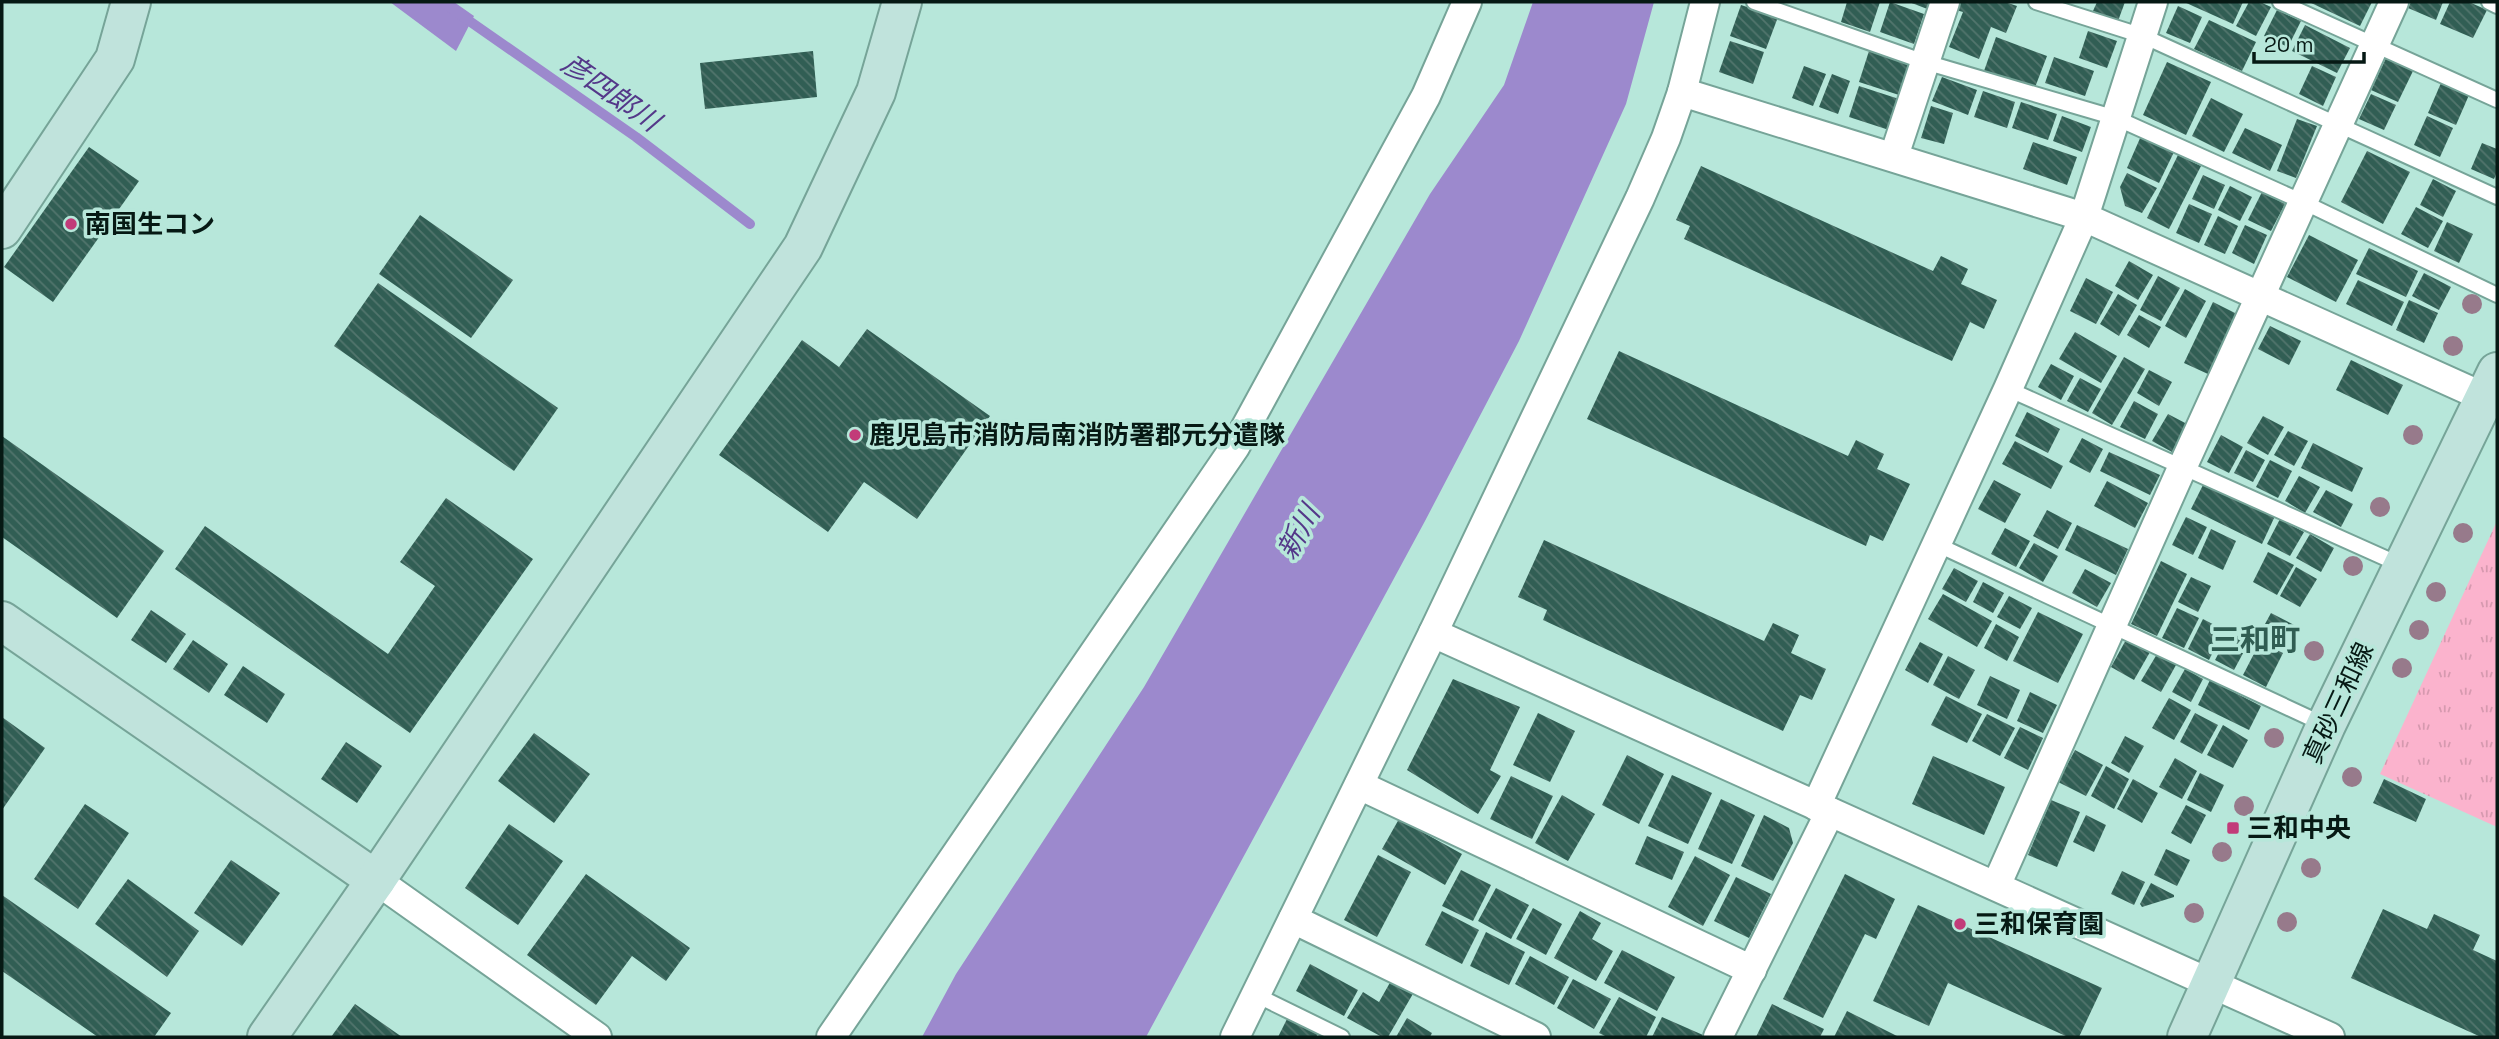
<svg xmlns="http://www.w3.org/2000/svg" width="2499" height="1039" font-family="'Space Grotesk','Noto Sans JP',sans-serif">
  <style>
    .park { fill: url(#park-tufts) }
    .water { fill: #9c89cd }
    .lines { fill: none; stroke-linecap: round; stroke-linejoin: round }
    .stream { stroke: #9c89cd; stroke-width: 10 }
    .building { fill: url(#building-back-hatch) }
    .lane-casing { stroke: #76a498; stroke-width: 18 }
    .street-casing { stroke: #76a498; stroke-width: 32 }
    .secondary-casing { stroke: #76a498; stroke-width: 42 }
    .lane { stroke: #fff; stroke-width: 14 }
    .street { stroke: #fff; stroke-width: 28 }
    .secondary { stroke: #c0e3dc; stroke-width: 38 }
    .tree { fill: #977a8b }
    .poi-dot { fill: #c23b79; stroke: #b7e7da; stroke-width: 2.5 }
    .labels { text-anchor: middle; stroke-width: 7; stroke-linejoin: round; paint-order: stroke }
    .poi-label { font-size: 26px; font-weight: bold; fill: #061914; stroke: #b7e7da; text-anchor: start }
    .street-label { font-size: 26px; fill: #061914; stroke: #b7e7da }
    .water-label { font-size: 28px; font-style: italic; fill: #543889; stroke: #b7e7da }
    .quarter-label { font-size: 30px; font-weight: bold; fill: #305d52; stroke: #b7e7da }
  </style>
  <defs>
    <pattern id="park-tufts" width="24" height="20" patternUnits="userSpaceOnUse" patternTransform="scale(1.75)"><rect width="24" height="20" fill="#fbb3cd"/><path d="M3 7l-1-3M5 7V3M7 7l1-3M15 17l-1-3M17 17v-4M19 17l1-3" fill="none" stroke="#d699af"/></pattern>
    <pattern id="building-back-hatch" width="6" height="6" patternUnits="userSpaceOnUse" patternTransform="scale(1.75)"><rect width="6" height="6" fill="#315e54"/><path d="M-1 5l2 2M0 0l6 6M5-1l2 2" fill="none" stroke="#52756d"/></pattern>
  </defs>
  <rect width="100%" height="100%" fill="#b7e7da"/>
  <path class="park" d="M2497 521V827L2380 774Z"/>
  <g class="water">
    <path d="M390 2H454L474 16 456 51Z"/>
    <path d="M1533 2H1654L1626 104 1519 341 1425 521 1146 1037H922L956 974 1144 687 1430 194 1504 85Z"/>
  </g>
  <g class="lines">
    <path class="stream" d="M442 2 636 137 750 224"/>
  </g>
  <g class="building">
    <path d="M1847 2H1880L1870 32 1841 22Z"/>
    <path d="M1890 2 1924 14 1914 44 1880 32Z"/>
    <path d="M1909 2H1932L1930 10Z"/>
    <path d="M1959 2H2005L2017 6 2006 33 1991 27 1979 59 1949 47 1963 12 1956 10Z"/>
    <path d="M2097 2H2125L2118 21 2093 11Z"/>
    <path d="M2184 2H2243L2233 24Z"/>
    <path d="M2249 2H2260L2271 7 2256 36 2236 26Z"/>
    <path d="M2309 2H2372L2360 26Z"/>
    <path d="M2411 2H2443L2436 20 2408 8Z"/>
    <path d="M2450 2H2469L2487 10 2473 38 2440 24Z"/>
    <path d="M1741 5 1778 17 1766 49 1730 36Z"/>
    <path d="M2178 6 2202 17 2190 43 2166 33Z"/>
    <path d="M2277 10 2301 21 2288 47 2264 36Z"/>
    <path d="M2209 20 2256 42 2242 71 2194 49Z"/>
    <path d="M2305 25 2350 48 2337 73 2292 51Z"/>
    <path d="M2088 31 2117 41 2107 68 2079 58Z"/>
    <path d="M1996 37 2047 56 2034 90 1984 71Z"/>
    <path d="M1730 41 1764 52 1753 84 1719 72Z"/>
    <path d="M813 51 817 97 705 109 700 63Z"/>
    <path d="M1869 51 1910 64 1899 95 1859 82Z"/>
    <path d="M2054 57 2094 71 2085 96 2045 83Z"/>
    <path d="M2386 58 2413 71 2398 102 2371 90Z"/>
    <path d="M2167 62 2211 82 2186 135 2143 115Z"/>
    <path d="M1804 66 1826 74 1813 106 1792 98Z"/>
    <path d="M2312 66 2336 77 2323 106 2299 94Z"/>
    <path d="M1832 74 1850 81 1838 114 1819 107Z"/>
    <path d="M1942 77 1977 90 1968 115 1932 101Z"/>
    <path d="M2441 83 2469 95 2456 125 2428 113Z"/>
    <path d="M1859 86 1899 99 1889 130 1849 117Z"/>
    <path d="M1983 91 2015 102 2007 128 1974 117Z"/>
    <path d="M2371 94 2396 105 2384 130 2359 119Z"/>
    <path d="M2211 98 2243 114 2224 152 2192 136Z"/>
    <path d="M2021 102 2057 114 2048 140 2012 128Z"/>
    <path d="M1931 106 1953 113 1944 144 1921 138Z"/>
    <path d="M2062 116 2091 127 2082 152 2053 141Z"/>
    <path d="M2427 116 2453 128 2440 157 2414 145Z"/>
    <path d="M2297 119 2317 126 2296 178 2277 171Z"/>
    <path d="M2245 128 2282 145 2270 171 2232 153Z"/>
    <path d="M2141 136 2174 152 2159 183 2127 168Z"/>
    <path d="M2033 142 2077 157 2067 185 2023 169Z"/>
    <path d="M2482 143 2497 149V172L2494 179 2471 169Z"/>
    <path d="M89 147 139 181 53 302 4 267Z"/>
    <path d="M2367 151 2410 172 2383 224 2341 202Z"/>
    <path d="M2178 155 2201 166 2169 229 2147 218Z"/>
    <path d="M1701 166 1933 271 1941 256 1968 269 1961 284 1997 300 1984 329 1970 322 1952 361 1684 239 1690 226 1676 220Z"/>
    <path d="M2127 173 2157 188 2142 213 2125 206 2120 187Z"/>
    <path d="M2203 175 2225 185 2214 209 2192 199Z"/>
    <path d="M2433 179 2456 191 2443 217 2420 205Z"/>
    <path d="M2230 186 2252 197 2240 221 2218 210Z"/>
    <path d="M2262 192 2285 204 2271 231 2248 220Z"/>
    <path d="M2189 204 2212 214 2199 243 2176 233Z"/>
    <path d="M2416 207 2443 221 2428 248 2401 234Z"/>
    <path d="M420 215 513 280 471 338 379 274Z"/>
    <path d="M2218 216 2238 226 2225 254 2204 245Z"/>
    <path d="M2447 222 2473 234 2459 263 2434 251Z"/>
    <path d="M2245 225 2267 235 2254 264 2232 253Z"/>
    <path d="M2309 235 2358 260 2336 302 2287 277Z"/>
    <path d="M2369 248 2418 271 2406 297 2356 274Z"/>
    <path d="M2129 261 2153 275 2138 300 2115 286Z"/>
    <path d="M2424 273 2451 287 2439 310 2412 296Z"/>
    <path d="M2158 276 2180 288 2161 321 2140 310Z"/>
    <path d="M2086 278 2113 292 2096 324 2070 311Z"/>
    <path d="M2358 280 2404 302 2392 326 2346 304Z"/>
    <path d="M378 283 558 408 514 471 334 346Z"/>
    <path d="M2185 289 2206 301 2186 338 2165 326Z"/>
    <path d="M2118 294 2137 305 2119 336 2100 324Z"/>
    <path d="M2409 300 2438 313 2424 343 2396 330Z"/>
    <path d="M2213 302 2237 314 2208 374 2184 363Z"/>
    <path d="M2139 315 2161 327 2149 348 2127 335Z"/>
    <path d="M2270 326 2301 341 2289 365 2258 349Z"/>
    <path d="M867 329 990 416 917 519 864 482 828 532 719 455 802 340 839 367Z"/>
    <path d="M2075 332 2117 356 2101 383 2059 359Z"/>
    <path d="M1619 351 1848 456 1856 440 1884 454 1877 469 1910 484 1883 541 1870 535 1866 546 1587 419Z"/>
    <path d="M2124 357 2145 369 2112 425 2092 413Z"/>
    <path d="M2351 360 2403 385 2388 415 2336 390Z"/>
    <path d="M2051 364 2074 376 2061 400 2038 387Z"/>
    <path d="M2149 370 2172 382 2159 406 2137 393Z"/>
    <path d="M2080 378 2101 389 2088 412 2067 401Z"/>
    <path d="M2134 401 2158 414 2145 439 2120 427Z"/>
    <path d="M2027 412 2060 429 2048 453 2015 436Z"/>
    <path d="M2168 414 2187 424 2172 452 2152 441Z"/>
    <path d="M2263 416 2284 427 2268 455 2247 443Z"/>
    <path d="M2288 431 2308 441 2294 466 2274 455Z"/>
    <path d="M2221 435 2243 447 2229 473 2207 462Z"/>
    <path d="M2 436 164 551 117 618 2 537Z"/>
    <path d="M2082 438 2103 449 2090 473 2069 462Z"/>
    <path d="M2015 441 2063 466 2051 489 2002 464Z"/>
    <path d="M2313 443 2363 468 2352 492 2301 468Z"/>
    <path d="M2246 450 2265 460 2253 482 2234 473Z"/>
    <path d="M2109 452 2160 475 2150 495 2100 471Z"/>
    <path d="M2270 460 2292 471 2278 498 2256 487Z"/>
    <path d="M2299 476 2320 487 2305 513 2285 501Z"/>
    <path d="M1994 480 2021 494 2005 523 1978 509Z"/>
    <path d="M2107 481 2148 503 2135 528 2094 506Z"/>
    <path d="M2205 481 2275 516 2262 544 2191 509Z"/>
    <path d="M2326 490 2353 504 2341 527 2313 512Z"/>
    <path d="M446 498 533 559 410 733 175 569 205 526 388 654 435 586 400 562Z"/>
    <path d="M2047 510 2072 523 2058 549 2033 536Z"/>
    <path d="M2186 517 2207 527 2193 555 2172 545Z"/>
    <path d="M2280 519 2304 532 2290 556 2267 544Z"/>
    <path d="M2077 525 2128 549 2116 575 2065 550Z"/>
    <path d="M2005 528 2030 541 2016 567 1991 554Z"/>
    <path d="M2211 529 2236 541 2223 570 2198 558Z"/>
    <path d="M2310 534 2334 548 2321 572 2296 558Z"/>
    <path d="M1544 540 1764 641 1773 623 1799 635 1791 653 1826 669 1812 700 1800 695 1783 731 1543 620 1547 610 1518 597Z"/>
    <path d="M2034 543 2058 556 2043 582 2019 568Z"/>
    <path d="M2268 552 2294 565 2277 595 2253 582Z"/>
    <path d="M2161 561 2187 574 2157 636 2131 624Z"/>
    <path d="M2296 567 2317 579 2300 607 2280 596Z"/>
    <path d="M1954 568 1978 581 1966 602 1942 589Z"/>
    <path d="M2085 569 2111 583 2097 607 2072 593Z"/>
    <path d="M2191 577 2211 586 2198 612 2178 602Z"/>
    <path d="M1983 582 2004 593 1993 613 1973 602Z"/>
    <path d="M1943 594 1992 621 1977 647 1928 619Z"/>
    <path d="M2009 596 2032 608 2020 629 1997 617Z"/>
    <path d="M2177 608 2199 618 2184 648 2162 638Z"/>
    <path d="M151 610 186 634 166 663 131 640Z"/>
    <path d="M2038 612 2083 634 2058 683 2013 661Z"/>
    <path d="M2271 613 2296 626 2284 648 2259 635Z"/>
    <path d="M2203 619 2224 630 2209 660 2188 649Z"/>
    <path d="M1996 624 2019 637 2007 661 1984 648Z"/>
    <path d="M2230 632 2249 642 2234 670 2215 660Z"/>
    <path d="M2127 638 2150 652 2134 680 2111 667Z"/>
    <path d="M193 640 228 664 209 693 173 669Z"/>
    <path d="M1920 642 1943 654 1928 683 1905 670Z"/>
    <path d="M2260 642 2283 653 2266 687 2243 675Z"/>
    <path d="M2157 654 2176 665 2161 692 2141 681Z"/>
    <path d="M1948 656 1975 670 1959 699 1933 685Z"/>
    <path d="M243 666 285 694 267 723 224 695Z"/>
    <path d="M2185 669 2203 679 2191 702 2172 692Z"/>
    <path d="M1990 676 2020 690 2007 719 1977 705Z"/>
    <path d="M1453 679 1520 707 1490 770 1501 776 1478 814 1407 770Z"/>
    <path d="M2210 680 2261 706 2249 730 2198 705Z"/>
    <path d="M2030 692 2057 705 2043 733 2017 721Z"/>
    <path d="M1946 696 1982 714 1967 743 1931 725Z"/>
    <path d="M2169 698 2191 710 2174 740 2152 728Z"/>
    <path d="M1538 713 1575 731 1550 782 1513 765Z"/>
    <path d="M2195 713 2218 725 2202 754 2180 742Z"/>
    <path d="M1987 714 2015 728 2000 756 1972 741Z"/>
    <path d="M2 717 45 748 2 810Z"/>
    <path d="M2223 725 2248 740 2233 768 2207 755Z"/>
    <path d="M2020 727 2043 738 2028 770 2004 758Z"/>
    <path d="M534 733 590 774 554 823 498 781Z"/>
    <path d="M2125 736 2144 746 2129 773 2111 763Z"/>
    <path d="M346 742 382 766 357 803 321 779Z"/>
    <path d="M2075 750 2103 765 2086 796 2058 782Z"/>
    <path d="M1627 755 1664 774 1639 824 1602 805Z"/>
    <path d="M1933 756 2005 787 1984 835 1912 804Z"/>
    <path d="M2175 758 2197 771 2182 799 2159 787Z"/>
    <path d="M2106 766 2129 779 2114 809 2091 796Z"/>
    <path d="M2200 773 2224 785 2211 812 2187 800Z"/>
    <path d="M1672 775 1712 793 1688 844 1648 826Z"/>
    <path d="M1511 776 1553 796 1532 839 1490 819Z"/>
    <path d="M2133 779 2158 793 2142 823 2117 809Z"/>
    <path d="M2384 779 2426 799 2416 822 2373 803Z"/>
    <path d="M1562 795 1595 814 1568 861 1535 843Z"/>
    <path d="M1721 799 1755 815 1732 864 1698 849Z"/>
    <path d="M2051 800 2080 812 2057 867 2028 855Z"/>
    <path d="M85 804 129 833 78 909 34 879Z"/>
    <path d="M2186 805 2206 815 2191 844 2171 833Z"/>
    <path d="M1764 815 1789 828 1793 843 1773 881 1741 866Z"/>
    <path d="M2086 815 2106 825 2094 852 2073 842Z"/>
    <path d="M1399 819 1462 854 1445 885 1382 849Z"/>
    <path d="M509 824 563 861 518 925 465 888Z"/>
    <path d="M1647 836 1684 852 1672 880 1635 864Z"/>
    <path d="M2166 849 2190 860 2177 886 2154 875Z"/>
    <path d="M1378 855 1411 872 1377 937 1344 920Z"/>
    <path d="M1695 856 1730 875 1703 926 1668 907Z"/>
    <path d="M231 860 280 893 242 946 194 913Z"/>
    <path d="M1461 870 1491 885 1473 921 1442 906Z"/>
    <path d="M2122 871 2145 882 2134 905 2111 894Z"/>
    <path d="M586 874 690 948 666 981 632 956 596 1005 527 955Z"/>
    <path d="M1845 874 1895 899 1876 939 1865 934 1823 1018 1783 999Z"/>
    <path d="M1736 877 1771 894 1749 938 1714 921Z"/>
    <path d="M128 879 199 931 167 977 95 924Z"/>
    <path d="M2151 883 2174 895V897L2142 907 2140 904Z"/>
    <path d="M1496 888 1529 905 1511 939 1478 921Z"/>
    <path d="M2 895 171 1013 154 1037H98L2 971Z"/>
    <path d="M1918 905 2102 988 2079 1037H2068L1948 983 1929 1026 1873 1001Z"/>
    <path d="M1533 908 1562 924 1546 955 1516 939Z"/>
    <path d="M2383 909 2427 929 2434 914 2480 935 2473 950 2497 961V1037H2481L2351 978Z"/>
    <path d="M1442 911 1479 930 1462 964 1425 945Z"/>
    <path d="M1580 911 1601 923 1592 939 1613 951 1596 981 1554 958Z"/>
    <path d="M1486 932 1525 952 1509 985 1470 966Z"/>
    <path d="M1622 950 1675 977 1657 1011 1604 983Z"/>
    <path d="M1530 956 1569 977 1554 1005 1515 984Z"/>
    <path d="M1310 964 1358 990 1344 1016 1296 991Z"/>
    <path d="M1392 979 1414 992 1388 1037H1382L1347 1018 1363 992 1379 1002Z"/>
    <path d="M1573 979 1611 999 1594 1029 1557 1008Z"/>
    <path d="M1619 997 1656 1017 1646 1037H1607L1599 1033Z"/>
    <path d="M355 1004 402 1037H331Z"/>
    <path d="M1772 1004 1824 1029 1820 1037H1756Z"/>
    <path d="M1847 1011 1899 1037H1834Z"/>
    <path d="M1289 1015 1320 1030 1316 1037H1278Z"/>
    <path d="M1662 1017 1703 1035 1702 1037H1652Z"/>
    <path d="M1407 1018 1432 1033 1430 1037H1396Z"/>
  </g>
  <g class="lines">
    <defs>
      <g id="lane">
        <path d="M1754 2 1925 62 2116 118 2303 202 2497 295"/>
        <path d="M2036 2 2143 36 2497 197"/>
        <path d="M2280 2 2497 100"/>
        <path d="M2489 2 2497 6"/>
        <path d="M2008 389 2403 566"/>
        <path d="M1936 544 2325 725"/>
        <path d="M1256 995 1342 1037"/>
      </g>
      <g id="street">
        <path d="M1682 92 2084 217 2497 403"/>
        <path d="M1894 156 1945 2"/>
        <path d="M1433 633 2330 1037"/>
        <path d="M1359 785 1752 970"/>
        <path d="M1816 806 2008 389 2084 217 2153 2"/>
        <path d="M376 880 597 1037"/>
        <path d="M1996 886 2182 468 2394 2"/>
        <path d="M1293 919 1536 1037"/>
        <path d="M831 1037 1235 447 1426 96 1467 2"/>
        <path d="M1235 1037 1433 633 1640 198 1666 138 1682 92 1705 2"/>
        <path d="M1718 1037 1830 812"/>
      </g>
      <g id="secondary">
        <path d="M2 229 115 59 131 2"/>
        <path d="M2 621 376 880"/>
        <path d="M267 1037 376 880 803 247 876 92 902 2"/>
        <path d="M2187 1037 2326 725 2497 372"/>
      </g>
    </defs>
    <use href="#lane" class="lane-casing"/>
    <use href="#street" class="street-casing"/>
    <use href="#secondary" class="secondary-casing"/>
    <use href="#lane" class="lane"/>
    <use href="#street" class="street"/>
    <use href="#secondary" class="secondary"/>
  </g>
  <g class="tree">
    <circle cx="2472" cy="304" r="10"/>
    <circle cx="2453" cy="346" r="10"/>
    <circle cx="2413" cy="435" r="10"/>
    <circle cx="2380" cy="507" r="10"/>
    <circle cx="2463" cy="533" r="10"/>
    <circle cx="2353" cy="566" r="10"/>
    <circle cx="2436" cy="592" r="10"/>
    <circle cx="2419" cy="630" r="10"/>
    <circle cx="2314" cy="651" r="10"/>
    <circle cx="2402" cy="668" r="10"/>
    <circle cx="2274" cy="738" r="10"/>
    <circle cx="2352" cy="777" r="10"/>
    <circle cx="2244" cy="806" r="10"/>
    <circle cx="2222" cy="852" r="10"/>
    <circle cx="2311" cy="868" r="10"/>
    <circle cx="2194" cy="913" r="10"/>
    <circle cx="2287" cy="922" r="10"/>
  </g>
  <g class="poi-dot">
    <circle cx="71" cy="224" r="7"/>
    <circle cx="855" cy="435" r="7"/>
    <rect x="2226" y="821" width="14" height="14" rx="3.5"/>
    <circle cx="1960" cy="924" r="7"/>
  </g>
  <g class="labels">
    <g class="poi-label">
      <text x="85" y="233">南国生コン</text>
      <text x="869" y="444">鹿児島市消防局南消防署郡元分遣隊</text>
      <text x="2247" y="837">三和中央</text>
      <text x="1974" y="933">三和保育園</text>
    </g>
    <g class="street-label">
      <text transform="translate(2338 703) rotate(-65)" y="9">真砂三和線</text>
    </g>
    <g class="water-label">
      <text transform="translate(611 92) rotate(35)" y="10">彦四郎川</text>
      <text transform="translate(1298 532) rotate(-61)" y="10">新川</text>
    </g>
    <g class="quarter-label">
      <text x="2255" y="650">三和町</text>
    </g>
  </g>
  <rect width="2499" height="1039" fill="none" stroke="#061914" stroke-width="7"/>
  <path d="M2254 52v10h110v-10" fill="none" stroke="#061914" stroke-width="3.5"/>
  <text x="2264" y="52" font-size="21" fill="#061914" stroke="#b7e7da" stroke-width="5" paint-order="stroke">20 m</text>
</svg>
